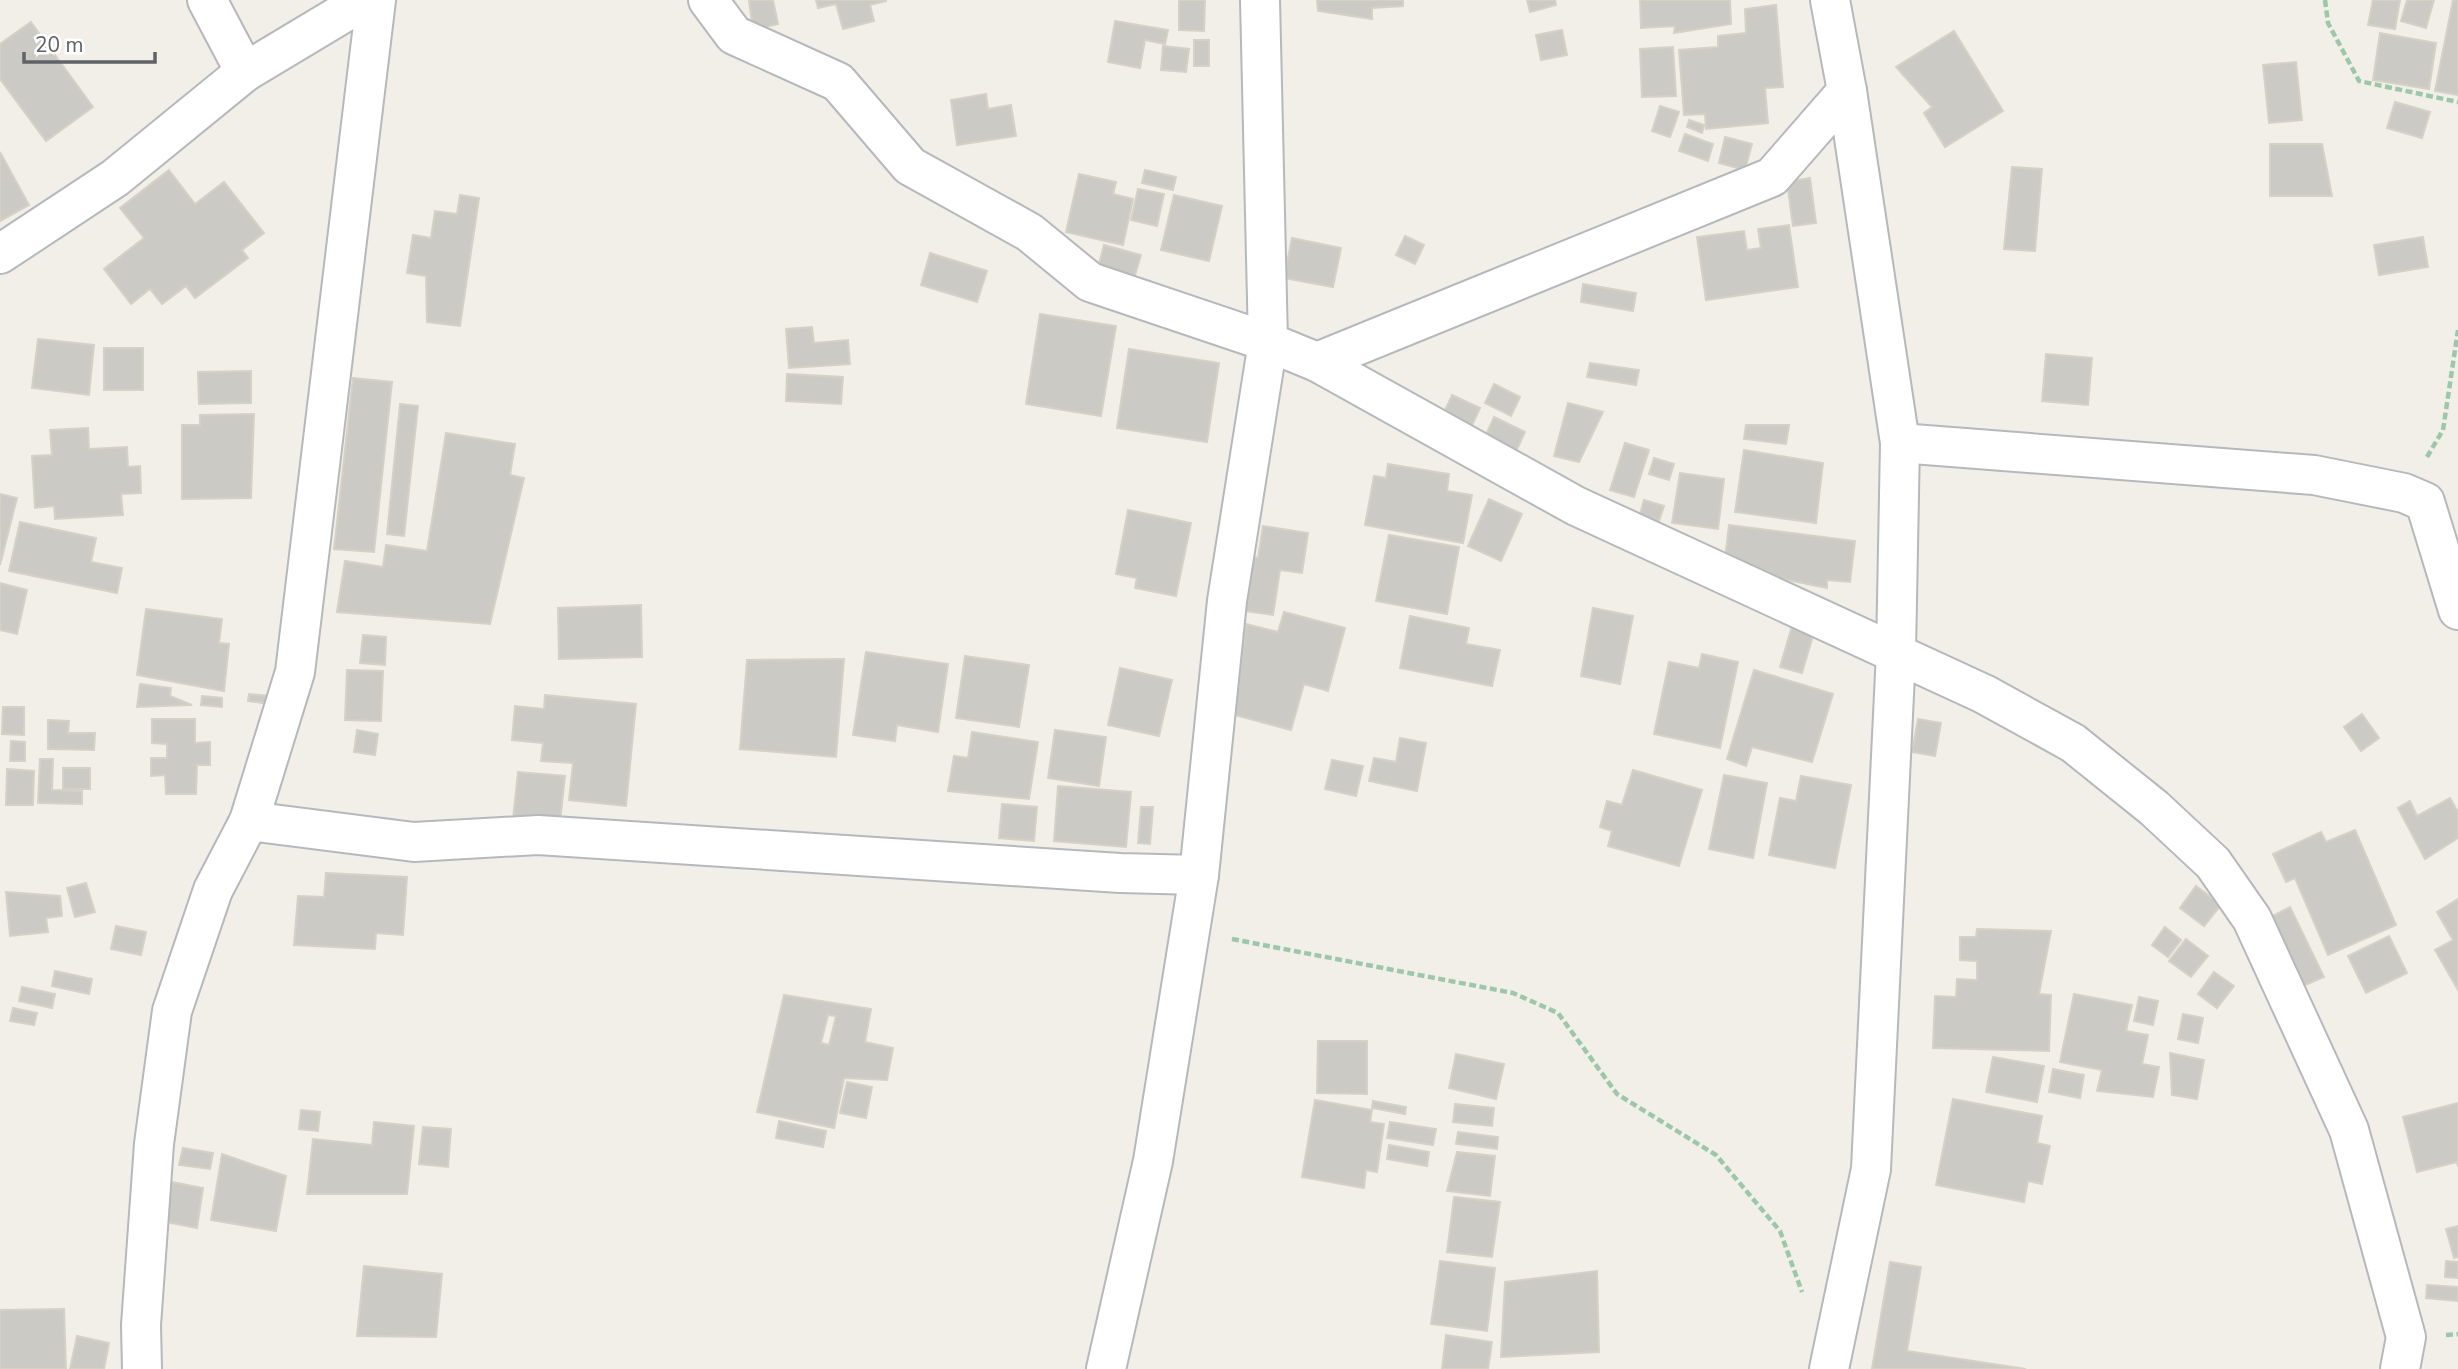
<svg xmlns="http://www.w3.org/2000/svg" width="2458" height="1369" font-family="'Nunito Sans',sans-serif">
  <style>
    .building { fill: #cccac5; stroke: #d6d1c6; stroke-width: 2; fill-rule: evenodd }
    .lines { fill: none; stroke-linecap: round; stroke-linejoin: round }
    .minor-casing { stroke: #b5b8bc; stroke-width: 42 }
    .path { stroke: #9cc7a9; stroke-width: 4.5; stroke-dasharray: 7 3.5; stroke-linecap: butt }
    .minor { stroke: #fff; stroke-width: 38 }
  </style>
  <rect width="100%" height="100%" fill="#f1efe8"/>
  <g class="building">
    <path d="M749 0H773L778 24 753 30Z"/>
    <path d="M816 0H886V1L870 5 874 21 843 29 836 4 818 8Z"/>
    <path d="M1179 0H1205L1204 31 1179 30Z"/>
    <path d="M1317 0H1403V6L1372 8V19L1318 11Z"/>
    <path d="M1527 0H1555L1556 5 1530 12Z"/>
    <path d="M1640 0H1730L1731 24 1674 33 1675 26 1641 28Z"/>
    <path d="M2373 0H2400L2395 29 2368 25Z"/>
    <path d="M2407 0H2434L2426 28 2401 21Z"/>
    <path d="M2453 0H2458V95L2435 91Z"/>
    <path d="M1776 5 1783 87 1765 88 1768 123 1706 129 1705 114 1684 115 1679 50 1718 47V36L1746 33 1745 9Z"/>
    <path d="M1115 21 1168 30 1165 44 1145 40 1140 68 1108 62Z"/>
    <path d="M31 22 93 107 46 141 0 79V44Z"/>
    <path d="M1562 30 1567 55 1541 60 1536 35Z"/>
    <path d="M1954 31 2003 111 1945 147 1924 113 1932 107 1896 67Z"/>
    <path d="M2380 33 2436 43 2429 89 2373 80Z"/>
    <rect x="1194" y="40" width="15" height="26"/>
    <path d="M1163 46 1189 49 1186 72 1161 70Z"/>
    <path d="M1673 47 1676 96 1642 97 1640 49Z"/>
    <path d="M2296 62 2302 120 2269 123 2263 65Z"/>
    <path d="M986 94 988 109 1011 105 1016 136 957 145 951 100Z"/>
    <path d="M2395 102 2430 112 2422 138 2387 128Z"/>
    <path d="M1660 106 1679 112 1670 137 1652 131Z"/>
    <path d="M1689 120 1704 125 1702 133 1687 127Z"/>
    <path d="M1685 134 1713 144 1708 161 1679 151Z"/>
    <path d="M1725 137 1752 144 1745 170 1719 163Z"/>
    <path d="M2270 144H2322L2332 196H2270Z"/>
    <path d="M0 152 29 205 0 221Z"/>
    <path d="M2012 167 2042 169 2035 251 2004 249Z"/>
    <path d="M169 170 195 204 224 182 264 233 242 250 248 258 195 298 186 286 162 304 150 289 131 304 104 269 144 238 120 208Z"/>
    <path d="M1145 170 1176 177 1173 190 1142 183Z"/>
    <path d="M1079 174 1116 182 1113 194 1133 199 1123 245 1066 232Z"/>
    <path d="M1810 178 1816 223 1793 226 1787 182Z"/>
    <path d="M1138 189 1164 194 1157 226 1131 220Z"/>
    <path d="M460 195 479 198 460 326 427 322 426 276 407 273 413 235 431 238 435 211 457 214Z"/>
    <path d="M1174 195 1222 206 1209 261 1161 250Z"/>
    <path d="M1789 225 1798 287 1706 300 1697 237 1744 231 1747 250 1761 248 1758 229Z"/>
    <path d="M1405 236 1424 245 1415 264 1396 255Z"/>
    <path d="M2423 237 2428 267 2379 275 2374 245Z"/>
    <path d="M1292 238 1341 248 1333 287 1284 278Z"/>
    <path d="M1104 245 1141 255 1133 282 1097 272Z"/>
    <path d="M930 253 987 271 977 302 921 285Z"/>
    <path d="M1583 284 1636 293 1633 311 1581 302Z"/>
    <path d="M1040 314 1116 326 1101 416 1026 404Z"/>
    <path d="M812 327 814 343 848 340 850 364 789 368 786 329Z"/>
    <path d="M38 339 94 345 89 395 32 388Z"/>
    <rect x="104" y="348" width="39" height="42"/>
    <path d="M1129 349 1219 363 1207 442 1117 428Z"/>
    <path d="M2046 354 2092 358 2088 405 2042 401Z"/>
    <path d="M1590 363 1639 370 1636 385 1587 377Z"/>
    <path d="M251 371V403L199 404 198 372Z"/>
    <path d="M787 374 843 377 841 404 786 401Z"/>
    <path d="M353 378 392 382 374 552 334 549Z"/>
    <path d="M1494 384 1520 397 1511 416 1485 403Z"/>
    <path d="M1452 395 1480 408 1470 430 1442 417Z"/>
    <path d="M1568 403 1603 412 1579 462 1554 456Z"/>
    <path d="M400 404 418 406 404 536 387 534Z"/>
    <path d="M254 414 251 498 182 499V425H200V415Z"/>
    <path d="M1494 417 1525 432 1512 460 1481 446Z"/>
    <path d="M1746 425H1789L1786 444 1744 439Z"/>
    <path d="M88 428 89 449 127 447 128 467 140 466 141 493 121 494 123 515 55 519 54 506 35 508 32 456 52 455 50 430Z"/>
    <path d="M446 433 515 444 510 475 524 478 490 624 337 612 345 561 383 567 386 545 427 551Z"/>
    <path d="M1625 443 1649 450 1634 497 1610 490Z"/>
    <path d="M1744 450 1823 463 1816 523 1735 512Z"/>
    <path d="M1654 458 1674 464 1669 480 1649 474Z"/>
    <path d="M1388 464 1449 474 1447 491 1472 495 1463 543 1365 525 1374 476 1386 478Z"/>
    <path d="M1680 473 1724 479 1718 529 1672 523Z"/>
    <path d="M0 494 17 498 0 565Z"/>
    <path d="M1489 499 1522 514 1501 561 1468 546Z"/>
    <path d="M1644 500 1664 506 1659 521 1640 514Z"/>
    <path d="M1128 510 1191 523 1176 596 1135 588 1137 578 1116 574Z"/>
    <path d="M20 522 96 538 91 562 122 568 117 593 9 571Z"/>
    <path d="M1729 525 1855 541 1850 582 1827 580V588L1724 567Z"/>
    <path d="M1263 526 1308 533 1302 573 1280 570 1273 615 1237 610 1245 555 1258 558Z"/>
    <path d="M1389 535 1459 547 1447 614 1376 601Z"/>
    <path d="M0 583 27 590 17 634 0 630Z"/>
    <path d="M641 605 642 657 559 659 558 608Z"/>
    <path d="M1593 608 1633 616 1620 684 1581 676Z"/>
    <path d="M146 609 222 619 219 643 229 644 224 691 137 675Z"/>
    <path d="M1284 612 1345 628 1328 691 1304 684 1291 730 1235 715 1246 624 1278 632Z"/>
    <path d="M1410 616 1469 628 1466 644 1500 650 1492 686 1400 668Z"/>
    <path d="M1793 623 1815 629 1802 673 1780 667Z"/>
    <path d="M363 635 386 637 385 665 360 663Z"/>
    <path d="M866 652 948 664 938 732 897 725 895 741 853 735Z"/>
    <path d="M1702 654 1738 662 1720 748 1654 734 1669 662 1699 668Z"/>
    <path d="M965 656 1029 665 1019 727 956 718Z"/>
    <path d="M844 659 836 757 740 749 747 660Z"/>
    <path d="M1120 668 1172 680 1159 736 1108 725Z"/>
    <path d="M347 670 383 671 381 721 345 720Z"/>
    <path d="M1754 670 1833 694 1812 762 1752 747 1746 766 1727 759Z"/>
    <path d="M140 684 171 688 170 696 192 705 137 707Z"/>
    <path d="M249 694 270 696 269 704 248 701Z"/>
    <path d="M545 695 636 704 626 806 569 800 573 763 541 761 543 743 512 740 515 706 544 709Z"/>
    <path d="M202 696 222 698V707L201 705Z"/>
    <path d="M3 707H24V735L2 734Z"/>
    <path d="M2362 714 2379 738 2361 751 2344 727Z"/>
    <path d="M152 719H195V743L210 742V765H197L196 794H166L165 775 151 776V758H167V744L152 743Z"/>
    <path d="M1918 719 1941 723 1935 756 1912 752Z"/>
    <path d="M48 720 69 721 68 733H95L94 750 48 749Z"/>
    <path d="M357 730 378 734 375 755 354 752Z"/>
    <path d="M1055 730 1106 737 1099 786 1048 778Z"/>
    <path d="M972 732 1038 742 1029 799 948 791 954 756 968 758Z"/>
    <path d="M1400 738 1426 743 1417 791 1369 781 1374 758 1396 762Z"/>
    <path d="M11 741 25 742V761H10Z"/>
    <path d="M40 759H53L52 790 82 791V804L38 803Z"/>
    <path d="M1332 760 1363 766 1356 796 1325 789Z"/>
    <rect x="63" y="768" width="27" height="21"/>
    <path d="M7 769 34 771 33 805H6Z"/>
    <path d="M1633 770 1702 790 1679 866 1608 846 1612 831 1600 827 1607 801 1622 805Z"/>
    <path d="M518 772 565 776 560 822 513 819Z"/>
    <path d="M1724 775 1767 783 1753 858 1709 849Z"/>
    <path d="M1801 776 1851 785 1835 868 1769 855 1780 798 1796 801Z"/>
    <path d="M1058 786 1131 792 1126 847 1054 841Z"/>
    <path d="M2450 798 2458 812V838L2425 859 2398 808 2410 801 2417 816Z"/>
    <path d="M1002 804 1037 807 1034 841 999 838Z"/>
    <path d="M1141 807H1153L1150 844 1138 843Z"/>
    <path d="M2355 830 2396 925 2328 955 2295 878 2286 882 2273 854 2321 832 2326 842Z"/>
    <path d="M326 873 407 877 403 935 376 933 375 949 294 945 298 896 324 897Z"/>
    <path d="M86 883 95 912 75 917 67 888Z"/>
    <path d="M2196 886 2221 905 2204 926 2180 908Z"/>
    <path d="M6 892 60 896 62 916 46 918 48 932 10 936Z"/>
    <path d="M2458 899V990L2435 950 2453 940 2437 912Z"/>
    <path d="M2290 907 2324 977 2296 989 2263 921Z"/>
    <path d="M116 926 146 932 141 955 111 949Z"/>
    <path d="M2165 927 2181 940 2168 957 2152 945Z"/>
    <path d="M1977 929 2051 931 2039 994 2051 995 2049 1051 1933 1048 1935 996 1956 997 1957 979 1977 980V961L1960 960V937H1976Z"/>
    <path d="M2389 936 2407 973 2366 993 2348 956Z"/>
    <path d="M2186 939 2208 956 2191 977 2169 961Z"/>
    <path d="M55 971 92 979 89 994 52 986Z"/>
    <path d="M2214 972 2234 986 2217 1008 2198 994Z"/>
    <path d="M22 987 55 994 52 1008 19 1001Z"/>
    <path d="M2074 994 2132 1005 2126 1031 2148 1035 2142 1064 2159 1067 2153 1097 2097 1091 2102 1070 2060 1062Z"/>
    <path d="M784 995 871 1009 865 1042 893 1048 887 1080 844 1078 834 1128 757 1112ZM828 1015 836 1016 829 1045 821 1043Z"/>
    <path d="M2139 997 2158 1001 2153 1025 2134 1021Z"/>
    <path d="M13 1008 37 1013 34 1025 10 1021Z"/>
    <path d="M2183 1014 2203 1018 2198 1043 2178 1039Z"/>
    <path d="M1318 1041H1367V1094L1317 1093Z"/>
    <path d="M2170 1053 2204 1060 2197 1099 2172 1095Z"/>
    <path d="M1456 1054 1504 1064 1496 1099 1449 1088Z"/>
    <path d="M1993 1057 2044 1066 2037 1102 1986 1092Z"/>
    <path d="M2053 1069 2084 1075 2080 1098 2049 1092Z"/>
    <path d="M847 1082 872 1087 866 1118 840 1113Z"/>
    <path d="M1953 1099 2042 1116 2037 1143 2050 1146 2042 1184 2028 1181 2024 1202 1936 1185Z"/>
    <path d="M1315 1100 1372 1110 1370 1122 1384 1124 1377 1172 1366 1170 1364 1188 1302 1177Z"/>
    <path d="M1373 1101 1406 1107 1405 1114 1372 1108Z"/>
    <path d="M2458 1103V1167L2457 1162 2417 1172 2403 1117Z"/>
    <path d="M1455 1104 1494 1108 1492 1126 1453 1122Z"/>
    <path d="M301 1110 320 1112 318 1131 299 1129Z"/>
    <path d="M779 1121 826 1131 823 1147 776 1138Z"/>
    <path d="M374 1122 414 1126 407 1194H307L313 1139 372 1145Z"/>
    <path d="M1390 1122 1436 1129 1433 1145 1387 1138Z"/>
    <path d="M423 1127 451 1129 448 1167 419 1164Z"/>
    <path d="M1458 1132 1498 1137 1497 1149 1456 1144Z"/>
    <path d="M1389 1145 1429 1152 1427 1166 1387 1159Z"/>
    <path d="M183 1148 213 1153 210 1169 179 1165Z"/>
    <path d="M1457 1152 1495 1156 1490 1196 1447 1191Z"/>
    <path d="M222 1154 286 1176 276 1231 211 1220Z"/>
    <path d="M172 1182 203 1188 197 1228 166 1222Z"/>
    <path d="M1454 1197 1500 1202 1492 1257 1447 1252Z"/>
    <path d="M2458 1226V1257L2454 1258 2446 1229Z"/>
    <path d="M1440 1261 1495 1268 1487 1331 1431 1324Z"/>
    <path d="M2446 1261 2458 1262V1278L2445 1277Z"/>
    <path d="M1890 1262 1921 1267 1907 1351 2026 1369H1872Z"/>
    <path d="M364 1266 442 1274 436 1337 357 1336Z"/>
    <path d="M1597 1271 1599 1352 1501 1357 1505 1282Z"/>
    <path d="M2427 1285 2458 1287V1301L2426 1298Z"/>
    <path d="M64 1309 66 1369H0V1310Z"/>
    <path d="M1446 1335 1492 1342 1488 1369H1442Z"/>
    <path d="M77 1336 109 1343 104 1369H70Z"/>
  </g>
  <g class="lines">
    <defs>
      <g id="minor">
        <path d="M207 0 245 72"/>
        <path d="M708 0 734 35 838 82 910 166 1029 232 1090 282 1268 342 1317 362 1576 506 1984 694 2073 743 2154 808 2213 863 2252 919 2349 1130 2406 1337 2400 1369"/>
        <path d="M0 254 115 178 245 72 365 0"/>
        <path d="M1317 362 1772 177 1847 91"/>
        <path d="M1900 443 2314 475 2404 493 2425 502 2458 610"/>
        <path d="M249 821 414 842 538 835 1120 873 1199 875"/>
        <path d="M142 1369 141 1325 154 1144 172 1011 213 890 249 821 295 672 376 0"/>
        <path d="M1106 1369 1153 1161 1199 875 1227 601 1268 342 1260 0"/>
        <path d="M1829 1369 1871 1169 1896 653 1900 443 1847 91 1830 0"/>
      </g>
    </defs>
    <use href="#minor" class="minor-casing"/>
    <g class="path">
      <path d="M2325 0 2328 23 2359 81 2458 102"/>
      <path d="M2427 457 2443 430 2458 330"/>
      <path d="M1232 939 1513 993 1558 1013 1617 1094 1716 1155 1780 1231 1802 1292"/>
      <path d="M2446 1335 2458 1334"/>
    </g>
    <use href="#minor" class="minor"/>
  </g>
  <path d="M24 52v10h131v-10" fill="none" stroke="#5f6368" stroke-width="3.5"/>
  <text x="35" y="52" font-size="21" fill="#5f6368" stroke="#ffffff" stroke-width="5" paint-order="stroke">20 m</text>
</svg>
